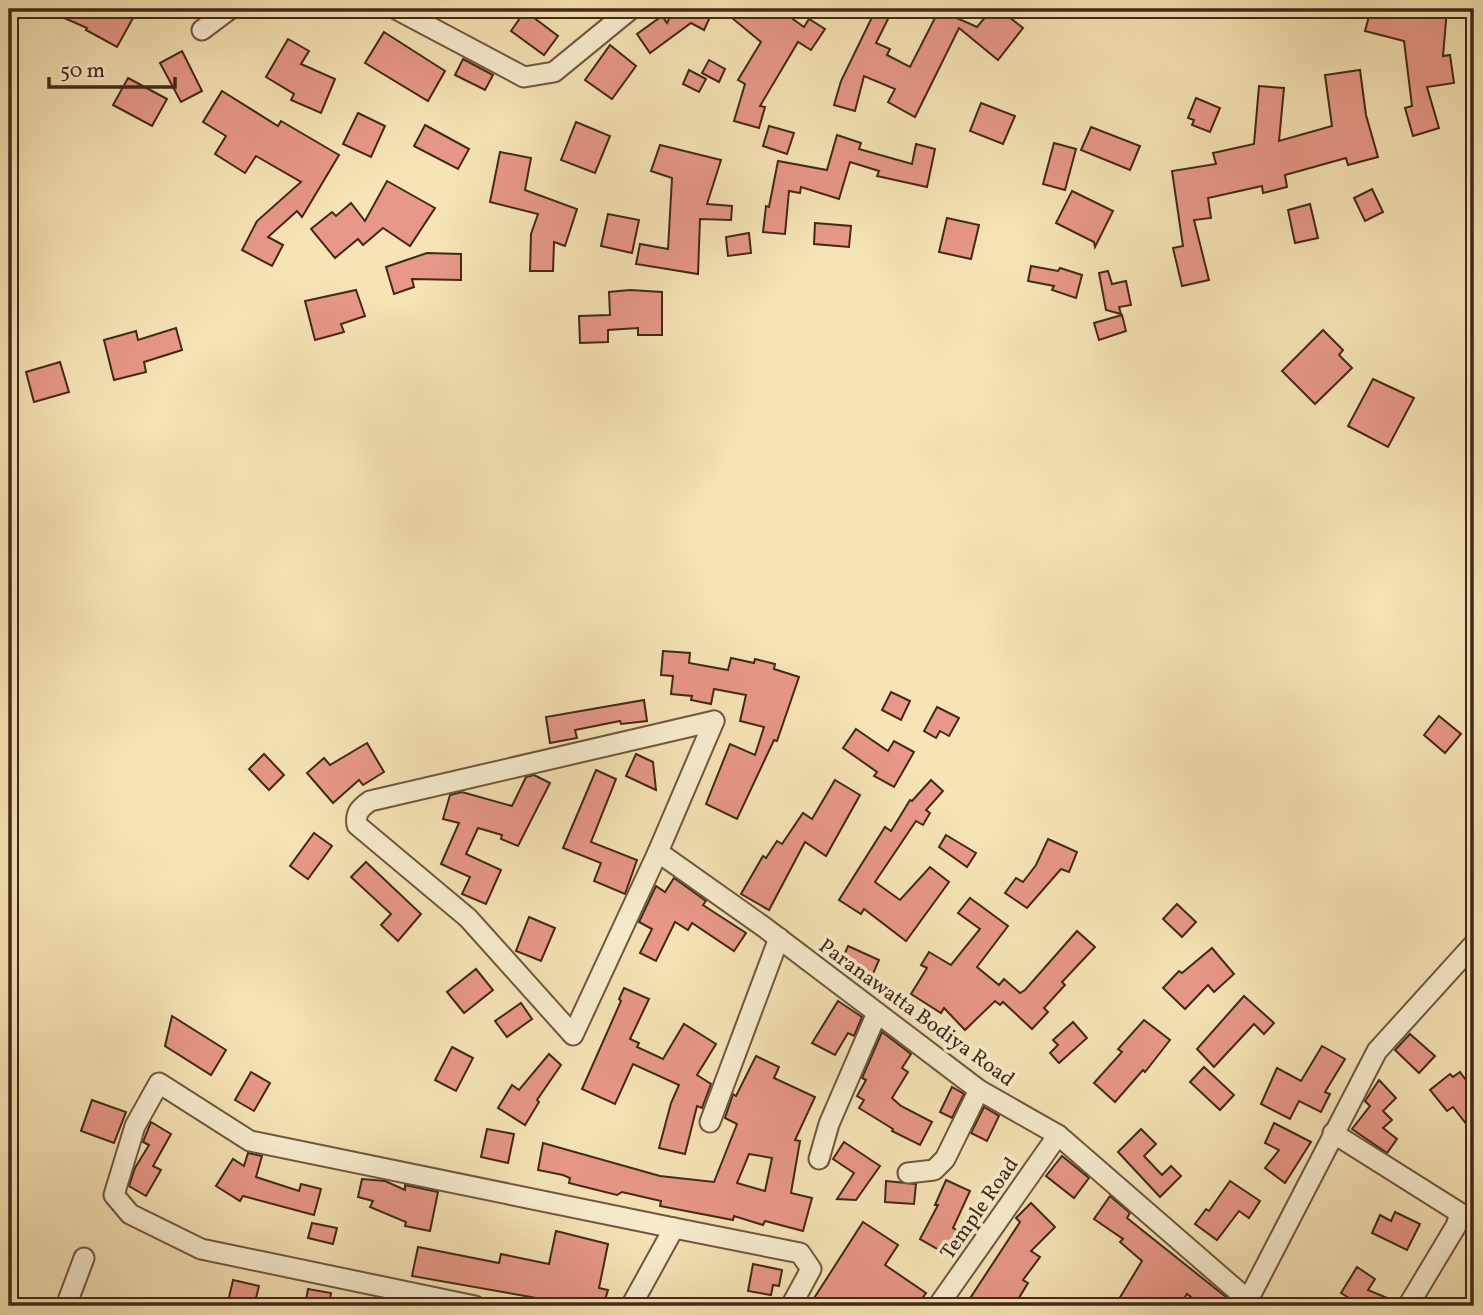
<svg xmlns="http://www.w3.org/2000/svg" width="1483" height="1315" font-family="Vollkorn,serif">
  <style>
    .building { fill: #e89888; stroke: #422817; stroke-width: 2; fill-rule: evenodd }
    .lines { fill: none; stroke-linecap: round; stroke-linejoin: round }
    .street-casing { stroke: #6f573f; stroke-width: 23 }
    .street { stroke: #f9edd0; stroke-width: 19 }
    .labels { text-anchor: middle; stroke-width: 7; stroke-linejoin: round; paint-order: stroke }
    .street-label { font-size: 21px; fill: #422817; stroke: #f9edd0 }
  </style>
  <rect width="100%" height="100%" fill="#f6e4b6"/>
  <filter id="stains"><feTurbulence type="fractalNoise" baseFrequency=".00286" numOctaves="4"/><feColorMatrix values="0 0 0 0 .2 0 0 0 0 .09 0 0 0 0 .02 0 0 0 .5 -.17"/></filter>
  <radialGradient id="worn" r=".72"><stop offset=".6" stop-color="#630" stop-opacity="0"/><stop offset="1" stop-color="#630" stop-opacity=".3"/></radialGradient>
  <g class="building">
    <path d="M44 9H138L117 47 86 30 87 28Z"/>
    <path d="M674 9H693L710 17 704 30 691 23 650 53 637 34 662 16 667 23Z"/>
    <path d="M740 9H762L772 17 779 9 804 27 809 19 825 29 811 50 798 42 760 106 765 107 759 128 734 121 745 84 738 80 761 42 732 18Z"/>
    <path d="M876 9H893L876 43 890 49 887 55 910 67 939 10 977 27 992 9H999L1023 28 998 60 959 28 915 117 888 102 895 89 864 76 855 111 834 105 841 81Z"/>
    <path d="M1371 9H1407L1423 13V9H1447L1443 56 1450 55 1454 83 1427 87 1439 128 1413 136 1405 108 1412 106 1404 41 1365 31Z"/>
    <path d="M525 11 558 36 544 55 511 31Z"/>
    <path d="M384 32 445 71 428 101 365 63Z"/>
    <path d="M288 39 309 51 301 64 335 79 321 113 291 100 294 94 266 77Z"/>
    <path d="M610 45 636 66 612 99 585 80Z"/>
    <path d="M182 51 202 91 181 102 160 63Z"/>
    <path d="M463 59 493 75 485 90 455 75Z"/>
    <path d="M709 60 725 69 719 82 702 73Z"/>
    <path d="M689 70 706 79 699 92 683 84Z"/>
    <path d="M1360 70 1366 115 1378 157 1348 165 1346 158 1285 175 1287 187 1263 193 1262 186 1208 198 1211 218 1194 220 1209 280 1182 286 1173 248 1183 246 1172 171 1216 164 1213 153 1254 144 1259 86 1284 88 1279 141 1332 126 1325 75Z"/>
    <path d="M128 78 167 99 152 126 113 105Z"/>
    <path d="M222 91 278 126 281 121 339 155 302 217 297 211 268 237 283 245 272 266 242 250 257 221 301 182 256 156 245 173 215 154 226 136 203 122Z"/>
    <path d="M1196 98 1220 108 1210 132 1192 125 1194 120 1188 118Z"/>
    <path d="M981 103 1015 116 1003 144 970 131Z"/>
    <path d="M358 113 385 126 371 157 343 144Z"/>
    <path d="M576 122 610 136 595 173 561 160Z"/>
    <path d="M425 125 469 149 458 169 414 146Z"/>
    <path d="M769 126 794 133 787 154 763 146Z"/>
    <path d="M1091 127 1140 146 1130 170 1081 150Z"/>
    <path d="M837 135 861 143 859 149 912 164 916 144 935 149 927 187 877 176 879 171 850 162 839 199 801 187 800 193 789 191 785 234 763 232 766 206 769 207 778 161 827 170Z"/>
    <path d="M1054 143 1076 149 1065 190 1043 184Z"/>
    <path d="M660 145 721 160 707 204 732 206 731 220 700 219 698 274 636 264 640 244 668 249 672 178 651 171Z"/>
    <path d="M500 152 531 158 525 190 577 209 565 246 554 242 553 271H530L531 234 538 214 490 202Z"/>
    <path d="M387 181 435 208 410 246 383 228 363 245 358 239 335 258 311 229 332 212 336 216 351 203 365 221Z"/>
    <path d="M1372 189 1383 212 1365 221 1354 198Z"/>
    <path d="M1072 191 1113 211 1095 247 1094 242 1056 223Z"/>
    <path d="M1310 204 1318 238 1295 243 1288 210Z"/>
    <path d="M608 214 639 220 632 253 601 246Z"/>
    <path d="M947 218 979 225 971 259 939 252Z"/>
    <path d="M815 223 851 226 849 247 814 244Z"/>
    <path d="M749 233 751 253 728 256 726 237Z"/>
    <path d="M427 253 461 254V280L412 279 414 287 394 294 386 267Z"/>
    <path d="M1031 266 1058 271 1060 268 1082 275 1076 298 1052 290 1054 286 1028 281Z"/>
    <path d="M1108 271 1112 284 1126 281 1131 305 1119 307 1121 314 1106 310 1099 273Z"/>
    <path d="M356 290 365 316 341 324 344 332 315 340 305 301Z"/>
    <path d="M630 290 662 292V335H638V328L608 330V342L580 343 579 316 610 315 609 292Z"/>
    <path d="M1122 315 1126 331 1099 340 1094 323Z"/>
    <path d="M176 328 182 350 144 362 146 372 114 380 104 340 136 331 138 340Z"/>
    <path d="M1323 330 1343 350 1339 355 1352 368 1315 404 1282 371Z"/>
    <path d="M60 362 69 392 34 402 26 372Z"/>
    <path d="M1373 379 1414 398 1388 447 1348 426Z"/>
    <path d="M663 651 690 653 689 663 728 670 731 658 754 663 755 659 775 664 774 669 799 677 777 741 774 740 737 819 706 804 730 744 755 755 764 727 740 721 746 695 714 689 711 704 691 700 692 696 671 694 673 676 661 675Z"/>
    <path d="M891 692 910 701 901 720 882 710Z"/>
    <path d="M644 700 647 721 621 724 620 721 575 730 577 738 550 743 546 717Z"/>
    <path d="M937 707 959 718 949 736 940 731 936 738 924 731Z"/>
    <path d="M1439 716 1461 734 1445 753 1424 735Z"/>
    <path d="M856 729 888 751 894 741 914 752 894 787 874 776 877 772 843 748Z"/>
    <path d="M367 743 384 772 363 785 359 780 333 803 307 773 324 758 330 765Z"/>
    <path d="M264 754 284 775 269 790 249 769Z"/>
    <path d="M636 754 653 762 656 790 626 776Z"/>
    <path d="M596 770 616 779 591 842 637 860 625 894 594 881 601 863 563 848Z"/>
    <path d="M534 775 550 783 518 846 501 839 502 835 478 828 466 854 501 870 486 904 462 894 470 877 441 864 459 823 443 819 450 795 462 792 512 806 526 777Z"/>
    <path d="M835 780 860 795 826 856 805 842 769 910 741 894 763 856 766 858 777 841 782 844 803 813 812 819Z"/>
    <path d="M931 780 943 791 926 810 930 813 923 825 916 821 875 882 900 900 930 867 949 882 906 941 864 909 861 914 839 900 885 827 891 831 910 800 912 801Z"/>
    <path d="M314 833 332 846 308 879 290 866Z"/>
    <path d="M946 835 976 853 967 867 939 847Z"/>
    <path d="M1048 839 1077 852 1069 872 1061 869 1027 908 1005 893 1016 878 1023 882 1036 865Z"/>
    <path d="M366 862 421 914 398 941 381 925 391 914 351 877Z"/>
    <path d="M674 878 706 901 703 905 746 933 734 951 692 923 688 930 675 922 656 961 640 953 652 929 639 922 656 886 665 892Z"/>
    <path d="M970 898 1008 926 977 967 999 985 1004 979 1020 993 1025 990 1077 931 1095 947 1062 982 1065 985 1044 1008 1048 1012 1032 1029 1003 1002 1000 1005 995 1001 965 1030 944 1008 941 1013 911 994 927 968 921 965 929 952 951 965 980 929 958 913Z"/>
    <path d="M1177 904 1196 922 1182 937 1163 919Z"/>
    <path d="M529 917 555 928 541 961 516 951Z"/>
    <path d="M848 946 879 960 869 983 849 973 851 967 841 962Z"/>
    <path d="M1212 948 1234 974 1214 992 1208 985 1185 1009 1163 988 1179 971 1182 973Z"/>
    <path d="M476 969 493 990 464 1013 447 992Z"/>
    <path d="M624 988 649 999 630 1039 639 1043 637 1047 663 1059 684 1024 716 1044 697 1075 711 1084 702 1108 697 1106 685 1154 659 1148 671 1103 679 1085 633 1064 615 1104 582 1089 621 1001 619 999Z"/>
    <path d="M1244 996 1274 1023 1264 1034 1254 1024 1214 1067 1197 1049Z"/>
    <path d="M838 1001 862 1017 854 1036 848 1033 835 1055 812 1043Z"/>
    <path d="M521 1003 532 1019 507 1037 495 1021Z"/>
    <path d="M172 1016 226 1050 211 1075 165 1046Z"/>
    <path d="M1144 1020 1170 1040 1145 1072 1143 1070 1115 1102 1094 1083 1122 1052 1118 1049Z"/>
    <path d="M1073 1022 1087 1038 1059 1063 1050 1053 1058 1045 1053 1040Z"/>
    <path d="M882 1032 911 1054 902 1068 908 1072 892 1098 901 1106 932 1122 920 1145 892 1131 893 1129 859 1108 864 1100 857 1096 866 1080 862 1078Z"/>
    <path d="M1410 1034 1435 1056 1419 1073 1395 1050Z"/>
    <path d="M1322 1046 1345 1059 1325 1092 1330 1094 1321 1112 1299 1101 1290 1119 1261 1104 1277 1068 1301 1081Z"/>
    <path d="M452 1047 473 1058 456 1091 435 1080Z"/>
    <path d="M549 1054 561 1065 537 1100 539 1102 525 1125 498 1108 512 1085 519 1090Z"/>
    <path d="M756 1056 779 1067 774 1078 815 1097 795 1140 800 1141 791 1193 812 1198 803 1231 765 1221 763 1225 734 1216 733 1220 660 1206 661 1201 622 1192 617 1195 569 1183 570 1178 563 1175 538 1170 543 1143 660 1176 714 1182 737 1124 725 1118 733 1094 736 1096ZM749 1154 772 1158 765 1191 737 1183Z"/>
    <path d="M1204 1067 1234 1095 1220 1110 1190 1082Z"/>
    <path d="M251 1072 270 1083 254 1111 235 1100Z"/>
    <path d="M1460 1072 1474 1091V1134L1453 1107 1447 1111 1430 1090 1450 1074 1453 1077Z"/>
    <path d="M1379 1080 1396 1098 1383 1111 1392 1120 1383 1128 1397 1139 1387 1153 1352 1129 1370 1106 1365 1101Z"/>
    <path d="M952 1087 964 1094 952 1118 940 1112Z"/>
    <path d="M92 1100 126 1112 114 1143 81 1131Z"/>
    <path d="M984 1107 999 1116 987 1141 971 1133Z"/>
    <path d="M151 1122 171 1134 153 1166 161 1170 146 1196 129 1186 135 1168 149 1145 143 1142Z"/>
    <path d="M1274 1123 1311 1142 1285 1183 1265 1168 1279 1150 1265 1143Z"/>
    <path d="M487 1129 514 1134 508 1163 481 1157Z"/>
    <path d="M1141 1129 1156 1144 1144 1156 1162 1175 1171 1166 1181 1176 1160 1197 1118 1152Z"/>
    <path d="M844 1142 880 1166 856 1200 837 1199 854 1173 833 1159Z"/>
    <path d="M248 1153 262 1156 256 1177 299 1191 301 1184 321 1189 314 1215 243 1196 240 1201 216 1186 233 1159 244 1166Z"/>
    <path d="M1062 1156 1089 1178 1074 1198 1046 1176Z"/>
    <path d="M362 1179 385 1181 405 1190V1185L438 1192 430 1231 405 1226 406 1222 370 1207 373 1201 358 1197Z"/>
    <path d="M946 1180 970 1191 953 1228 960 1232 948 1255 920 1239 938 1205H935Z"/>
    <path d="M886 1181 916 1184 914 1204 885 1202Z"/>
    <path d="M1230 1181 1260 1201 1249 1218 1239 1211 1217 1240 1195 1224 1206 1209 1209 1211Z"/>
    <path d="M1110 1196 1130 1213 1127 1218 1226 1297 1219 1306H1203L1187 1294 1179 1306H1130L1119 1299 1142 1261 1120 1242 1123 1239 1094 1219Z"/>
    <path d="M1031 1203 1055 1227 1031 1251 1040 1257 1023 1280 1028 1283 1014 1306H965L1020 1222 1016 1218Z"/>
    <path d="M1395 1212 1420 1224 1407 1250 1372 1233 1380 1215 1391 1221Z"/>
    <path d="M863 1222 898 1245 885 1265 926 1293 917 1306H809Z"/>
    <path d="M312 1223 337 1228 333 1244 308 1238Z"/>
    <path d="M556 1231 608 1244 599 1288 608 1290 604 1303 599 1302 598 1306H547L548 1300 412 1276 418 1247 499 1263 501 1254 549 1264Z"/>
    <path d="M753 1264 782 1270 779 1286 773 1285 771 1295 748 1291Z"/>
    <path d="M1357 1267 1375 1279 1368 1290 1397 1302 1396 1306H1362L1341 1293Z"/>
    <path d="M233 1280 259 1286 254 1306H227Z"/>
    <path d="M308 1289 331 1293 329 1306H305Z"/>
  </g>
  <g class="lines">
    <defs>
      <g id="street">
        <path d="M396 9 524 77 554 72 631 9"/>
        <path d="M202 30 230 9"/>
        <path d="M714 721 658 852 764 927 979 1090 1058 1135 1248 1300 1244 1306"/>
        <path d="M658 852 573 1035 468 918 357 825C355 813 360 808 370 801L714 721"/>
        <path d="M710 1122 779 938"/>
        <path d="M1333 1133 1460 1213 1456 1226 1408 1306"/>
        <path d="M819 1159 829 1124 877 1013"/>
        <path d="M908 1173 934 1170 945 1159 979 1090"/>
        <path d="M1248 1300 1377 1051 1474 944"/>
        <path d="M66 1306 84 1258"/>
        <path d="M475 1306 201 1249 130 1214 114 1195 135 1126 159 1083 250 1141 674 1228"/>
        <path d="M631 1306 674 1228 800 1253 811 1269 791 1306"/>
        <path d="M938 1306 1058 1135"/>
      </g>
    </defs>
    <use href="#street" class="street-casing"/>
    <use href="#street" class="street"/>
  </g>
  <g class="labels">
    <g class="street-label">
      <text transform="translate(917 1012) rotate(36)" y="7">Paranawatta Bodiya Road</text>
      <text transform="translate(979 1208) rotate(-55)" y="7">Temple Road</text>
    </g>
  </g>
  <rect width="1483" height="1315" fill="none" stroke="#f6e4b6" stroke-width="35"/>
  <rect x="10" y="10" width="1462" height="1294" fill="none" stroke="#422817" stroke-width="3.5"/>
  <rect x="18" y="18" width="1448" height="1280" fill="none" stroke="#422817" stroke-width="2"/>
  <path d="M49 77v10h126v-10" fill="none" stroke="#422817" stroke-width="3.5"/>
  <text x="60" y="77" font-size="21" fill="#422817" stroke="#f9edd0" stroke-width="5" paint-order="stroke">50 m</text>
  <rect width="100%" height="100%" filter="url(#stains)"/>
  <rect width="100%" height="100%" fill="url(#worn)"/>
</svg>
